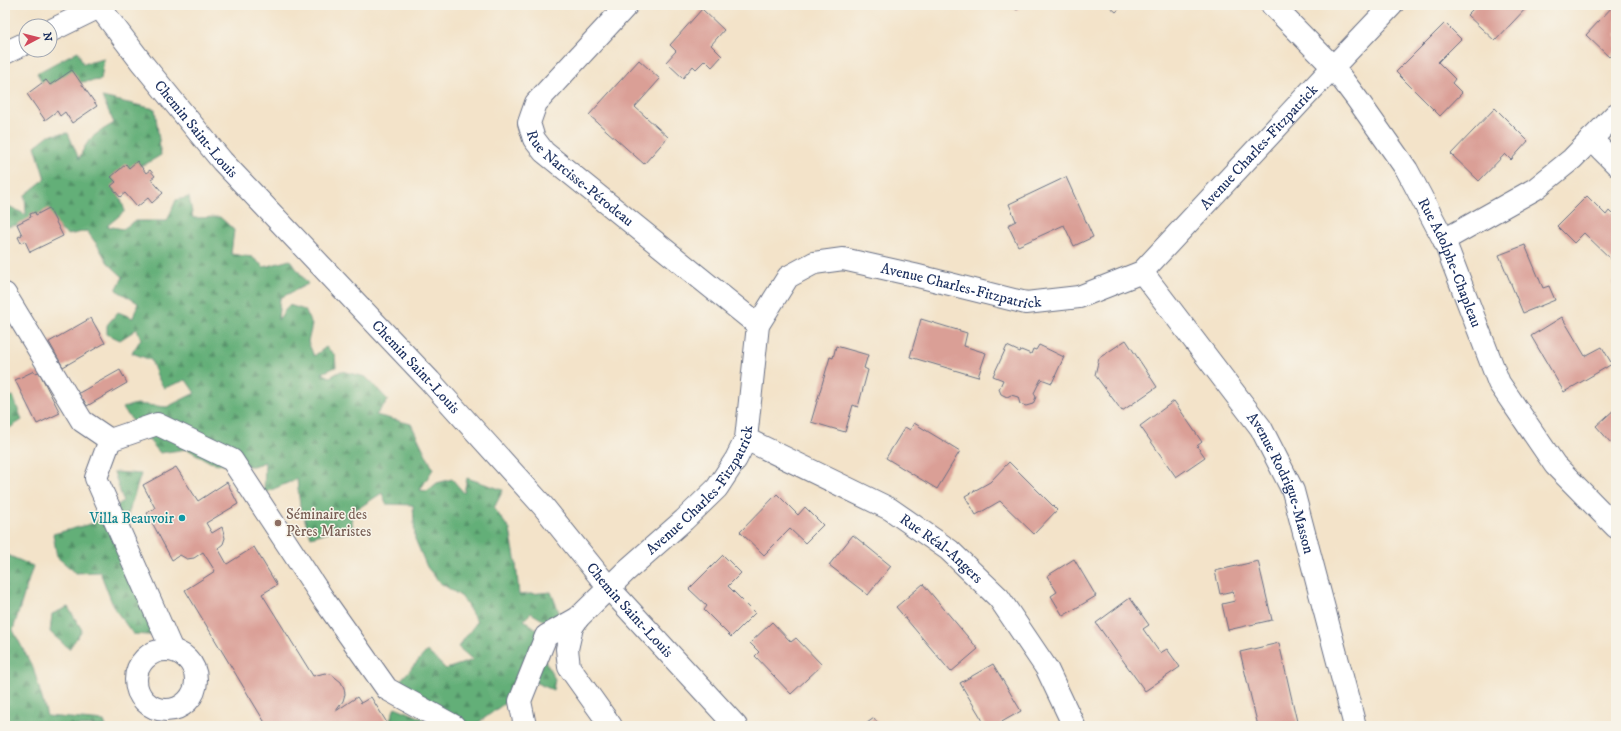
<svg xmlns="http://www.w3.org/2000/svg" width="1621" height="731" font-family="'IM FELL DW Pica',serif">
  <style>
    .forest { fill: url(#forest-firs); stroke: #3f6f6b }
    .building { fill: #da9f96 }
    .lines { fill: none; stroke-linecap: round; stroke-linejoin: round }
    .minor-casing { stroke: #676e83; stroke-width: 24 }
    .minor { stroke: #fff; stroke-width: 22 }
    .culture-dot { fill: #0f9aa8; stroke: #f7f3e8; stroke-width: 1.5 }
    .education-dot { fill: #8d6e63; stroke: #f7f3e8; stroke-width: 1.5 }
    .labels { text-anchor: middle; stroke-width: 3; stroke-linejoin: round; paint-order: stroke }
    .street-label { font-size: 15px; fill: #1b2f5e; stroke: #f7f3e8 }
    .education-label { font-size: 15px; fill: #785e54; stroke: #f7f3e8; text-anchor: start }
    .culture-label { font-size: 15px; fill: #0d838f; stroke: #f7f3e8; text-anchor: end }
  </style>
  <defs>
    <pattern id="forest-firs" width="22" height="20" patternUnits="userSpaceOnUse"><rect width="22" height="20" fill="#63af78"/><path d="M5 1l3.5 6h-7zM16 11l3.5 6h-7z" fill="#518f66"/></pattern>
  </defs>
  <rect width="100%" height="100%" fill="#f7f3e8"/>
  <filter id="ink" filterUnits="userSpaceOnUse"><feTurbulence type="fractalNoise" baseFrequency=".025" numOctaves="2"/><feDisplacementMap in="SourceGraphic" scale="8" xChannelSelector="R" yChannelSelector="G"/><feConvolveMatrix kernelMatrix="1 2 1 2 8 2 1 2 1" color-interpolation-filters="sRGB"/></filter>
  <filter id="wash" filterUnits="userSpaceOnUse"><feTurbulence type="fractalNoise" baseFrequency=".012" numOctaves="4" result="noise"/><feDisplacementMap in="SourceGraphic" scale="16" xChannelSelector="R" yChannelSelector="G"/><feGaussianBlur stdDeviation="0.9" result="paint"/><feColorMatrix in="noise" values="0 0 0 0 0 0 0 0 0 0 0 0 0 0 0 0 0 1.4 0 .05"/><feComposite in="paint" operator="in"/></filter>
  <g filter="url(#wash)">
    <rect width="100%" height="100%" fill="#f3e3c9"/>
    <g class="forest">
      <path d="M78 51 83 64 104 59 101 80 82 82 48 95 37 73Z"/>
      <path d="M102 97 155 109 161 155 146 164 115 172V183L125 211 107 226 123 229 135 221H167L176 200 189 197 193 218 220 217 234 230 231 254 252 257 264 267 290 260 308 284 280 298 278 320 289 305 305 310 312 325 308 342 314 356 326 347 335 355 336 367 322 373 330 377 341 371 366 377 388 400 376 415 411 424 433 469 420 490 427 491 437 483 452 479 464 493 467 478 503 490 494 508 510 530 516 563 519 595 551 592 561 617 556 628 531 613 524 620 552 640 542 655 555 679 553 690 534 682 510 685 509 700 474 726H464L415 691 398 683 427 651 446 669 473 660 458 647 477 622 462 597 439 582 427 567 415 539 413 505 386 504 382 493 351 513 353 528 335 530 311 537 300 506 297 479 264 493 265 462 253 466H228L210 462 187 449 160 453 122 408 136 404 167 407 195 393 186 380 164 388 158 378 151 360 132 353 141 339 137 329 120 340 107 334V325L118 312 133 318 138 303 116 290 123 277 108 263 98 246 87 231 68 235 55 226 23 224 5 227V204L26 215 25 195 45 179 35 146 49 135 68 133 79 159C88 137 94 135 114 123Z"/>
      <path d="M13 396 22 420 5 431V398Z"/>
      <path d="M114 472 141 474 127 518 161 636 133 634 114 608 100 572 76 573 57 557 53 534 94 523 123 501Z"/>
      <path d="M5 554 33 566 13 630 34 670 47 716 104 721 106 726H5Z"/>
      <path d="M68 607 82 630 69 649 50 632 52 614Z"/>
      <path d="M395 707 424 719 423 726H395L390 720Z"/>
    </g>
    <g id="blocks">
      <g class="building">
        <path d="M1011 5H1021L1017 10Z"/>
        <path d="M1108 5H1123L1116 12Z"/>
        <path d="M1477 5H1529L1495 41 1467 15Z"/>
        <path d="M1614 5H1616V50L1609 57 1586 35Z"/>
        <path d="M702 9 724 30 711 45 722 56 712 67 705 60 696 69 693 66 683 78 666 62 676 51 670 45Z"/>
        <path d="M1445 23 1461 39 1438 62 1455 79 1452 83 1462 93 1440 116 1396 72Z"/>
        <path d="M639 60 660 79 635 107 668 137 644 164 589 115Z"/>
        <path d="M72 70 97 106 72 123 65 112 60 116 57 111 45 120 27 94 46 80 50 85Z"/>
        <path d="M1495 108 1528 141 1511 160 1505 154 1479 181 1451 154Z"/>
        <path d="M137 161 146 173 150 170 155 176 151 179 163 193 152 203 148 198 137 207 125 193 120 197 111 186 116 182 111 177 126 164 129 168Z"/>
        <path d="M1066 177 1093 237 1074 246 1064 225 1018 246 1008 225 1016 221 1009 204Z"/>
        <path d="M1587 196 1606 215 1609 211 1616 218V258L1613 261 1584 233 1574 243 1557 226Z"/>
        <path d="M49 208 63 236 30 252 25 241 21 243 18 237 22 235 17 224 31 217 30 214 35 212 36 215Z"/>
        <path d="M1525 245 1543 288 1549 286 1555 300 1523 313 1499 255Z"/>
        <path d="M1616 279V288L1612 283Z"/>
        <path d="M1562 317 1585 356 1602 347 1612 364 1564 392 1531 336Z"/>
        <path d="M91 318 105 343 63 367 49 342Z"/>
        <path d="M921 319 967 333 964 346 986 353 978 377 910 357Z"/>
        <path d="M1126 340 1157 387 1122 411 1095 375 1099 358Z"/>
        <path d="M1039 345 1064 357 1052 383 1041 379 1034 393 1036 397 1033 404 1026 406 1020 404 1018 397 1011 395 1007 397 1001 394 999 389 1003 380 993 376 1007 346 1020 352 1021 350 1031 354 1033 349 1036 350Z"/>
        <path d="M836 346 868 355 864 368 868 370 858 407 853 405 845 432 811 422 830 357 833 358Z"/>
        <path d="M120 370 127 383 87 406 83 399 82 400 79 393Z"/>
        <path d="M34 371 35 373 39 372 60 413 37 424 15 380Z"/>
        <path d="M1174 401 1202 442 1197 446 1205 457 1176 477 1140 426Z"/>
        <path d="M1616 408V439L1611 443 1596 426Z"/>
        <path d="M914 423 960 451 937 489 886 458 905 427 910 430Z"/>
        <path d="M1009 462 1057 510 1034 534 1000 501 976 515 965 496 990 482Z"/>
        <path d="M176 467 198 501 227 482 238 504 206 523 212 533 222 527 225 538 223 544 218 548 227 564 254 547 277 585 262 594 313 676 325 673 331 674 341 682 344 688 345 694 343 701 336 711 357 697 361 703 371 697 389 726H267L185 590 215 571 203 552 194 558 187 559 180 555 172 560 147 513 155 508 143 485Z"/>
        <path d="M777 494 798 515 805 507 823 525 805 543 790 529 764 555 740 532Z"/>
        <path d="M853 535 891 566 868 595 829 565Z"/>
        <path d="M723 555 741 573 728 586 755 613 731 637 704 610 707 606 689 589Z"/>
        <path d="M1074 559 1096 596 1063 616 1051 596 1057 592 1047 576Z"/>
        <path d="M1258 561 1272 620 1228 630 1222 604 1235 601 1233 591 1220 594 1215 571Z"/>
        <path d="M923 584 978 649 951 672 896 607Z"/>
        <path d="M1130 598 1149 625 1143 629 1160 653 1167 649 1180 667 1145 691 1096 623Z"/>
        <path d="M772 622 791 642 796 638 822 665 791 694 755 656 759 652 750 643Z"/>
        <path d="M1279 643 1298 726H1258L1240 652Z"/>
        <path d="M993 664 1021 711 1000 723 1002 726H986L960 683Z"/>
        <path d="M874 718 880 726H863Z"/>
      </g>
    </g>
  </g>
  <g filter="url(#ink)">
    <use href="#blocks" fill-opacity="0" stroke="#676e83" stroke-width="1"/>
    <g class="lines">
      <defs>
        <g id="minor">
          <path id="s1" d="M98 5 142 63 222 161 430 381 543 506 609 588 736 726"/>
          <path id="s2" d="M627 5 536 103 529 123 534 139 544 152 758 325"/>
          <path id="s3" d="M1272 5 1333 67 1357 99 1407 170 1444 240 1499 383 1555 465 1616 527"/>
          <path d="M50 31 99 7"/>
          <path d="M5 53 26 43"/>
          <path d="M1591 139 1616 164"/>
          <path d="M1444 240 1535 189 1572 159 1616 114"/>
          <path id="s4" d="M1142 272 1261 428 1293 491 1355 726"/>
          <path d="M5 294 82 421 110 440"/>
          <path id="s5" d="M746 439 890 509 949 550 999 598 1047 669 1074 726"/>
          <path d="M110 440 157 424 232 460 322 597 387 689 454 726"/>
          <path d="M110 440 96 478 172 650"/>
          <path d="M578 618 572 627 567 649 569 667 611 726"/>
          <circle cx="166" cy="680" r="30"/>
          <path id="s6" d="M525 726 520 701 546 636 578 618 626 571 684 520 717 488 736 459 746 439 758 325 788 277 814 263 843 259 914 275 1026 303 1079 297 1142 272 1333 67 1392 5"/>
        </g>
      </defs>
      <use href="#minor" class="minor-casing"/>
      <use href="#minor" class="minor"/>
    </g>
  </g>
  <circle class="culture-dot" cx="182" cy="518" r="4"/>
  <circle class="education-dot" cx="278" cy="523" r="4"/>
  <g class="labels">
    <g class="street-label">
      <text dy="5" stroke="none"><textPath href="#s1" startOffset="158">Chemin Saint-Louis</textPath></text>
      <text dy="5" stroke="none"><textPath href="#s6" startOffset="1090">Avenue Charles-Fitzpatrick</textPath></text>
      <text dy="5" stroke="none"><textPath href="#s2" startOffset="232">Rue Narcisse-Pérodeau</textPath></text>
      <text dy="5" stroke="none"><textPath href="#s3" startOffset="316">Rue Adolphe-Chapleau</textPath></text>
      <text dy="5" stroke="none"><textPath href="#s6" startOffset="731">Avenue Charles-Fitzpatrick</textPath></text>
      <text dy="5" stroke="none"><textPath href="#s1" startOffset="482">Chemin Saint-Louis</textPath></text>
      <text dy="5" stroke="none"><textPath href="#s4" startOffset="255">Avenue Rodrigue-Masson</textPath></text>
      <text dy="5" stroke="none"><textPath href="#s6" startOffset="311">Avenue Charles-Fitzpatrick</textPath></text>
      <text dy="5" stroke="none"><textPath href="#s5" startOffset="225">Rue Réal-Angers</textPath></text>
      <text dy="5" stroke="none"><textPath href="#s1" startOffset="806">Chemin Saint-Louis</textPath></text>
    </g>
    <g class="education-label">
      <text x="286" y="519">Séminaire des<tspan x="286" dy="17">Pères Maristes</tspan></text>
    </g>
    <g class="culture-label">
      <text x="174" y="523">Villa Beauvoir</text>
    </g>
  </g>
  <rect width="1621" height="731" fill="none" stroke="#f7f3e8" stroke-width="20"/>
  <g transform="translate(38 38) rotate(83)"><circle r="19" fill="#f7f3e8" stroke="#9fa5b1"/>
  <path d="M0-3L7 15L0 10L-7 15Z" fill="#d1495b"/>
  <text y="-6" font-size="11" font-weight="bold" text-anchor="middle" fill="#1b2f5e">N</text>
  </g>
</svg>
